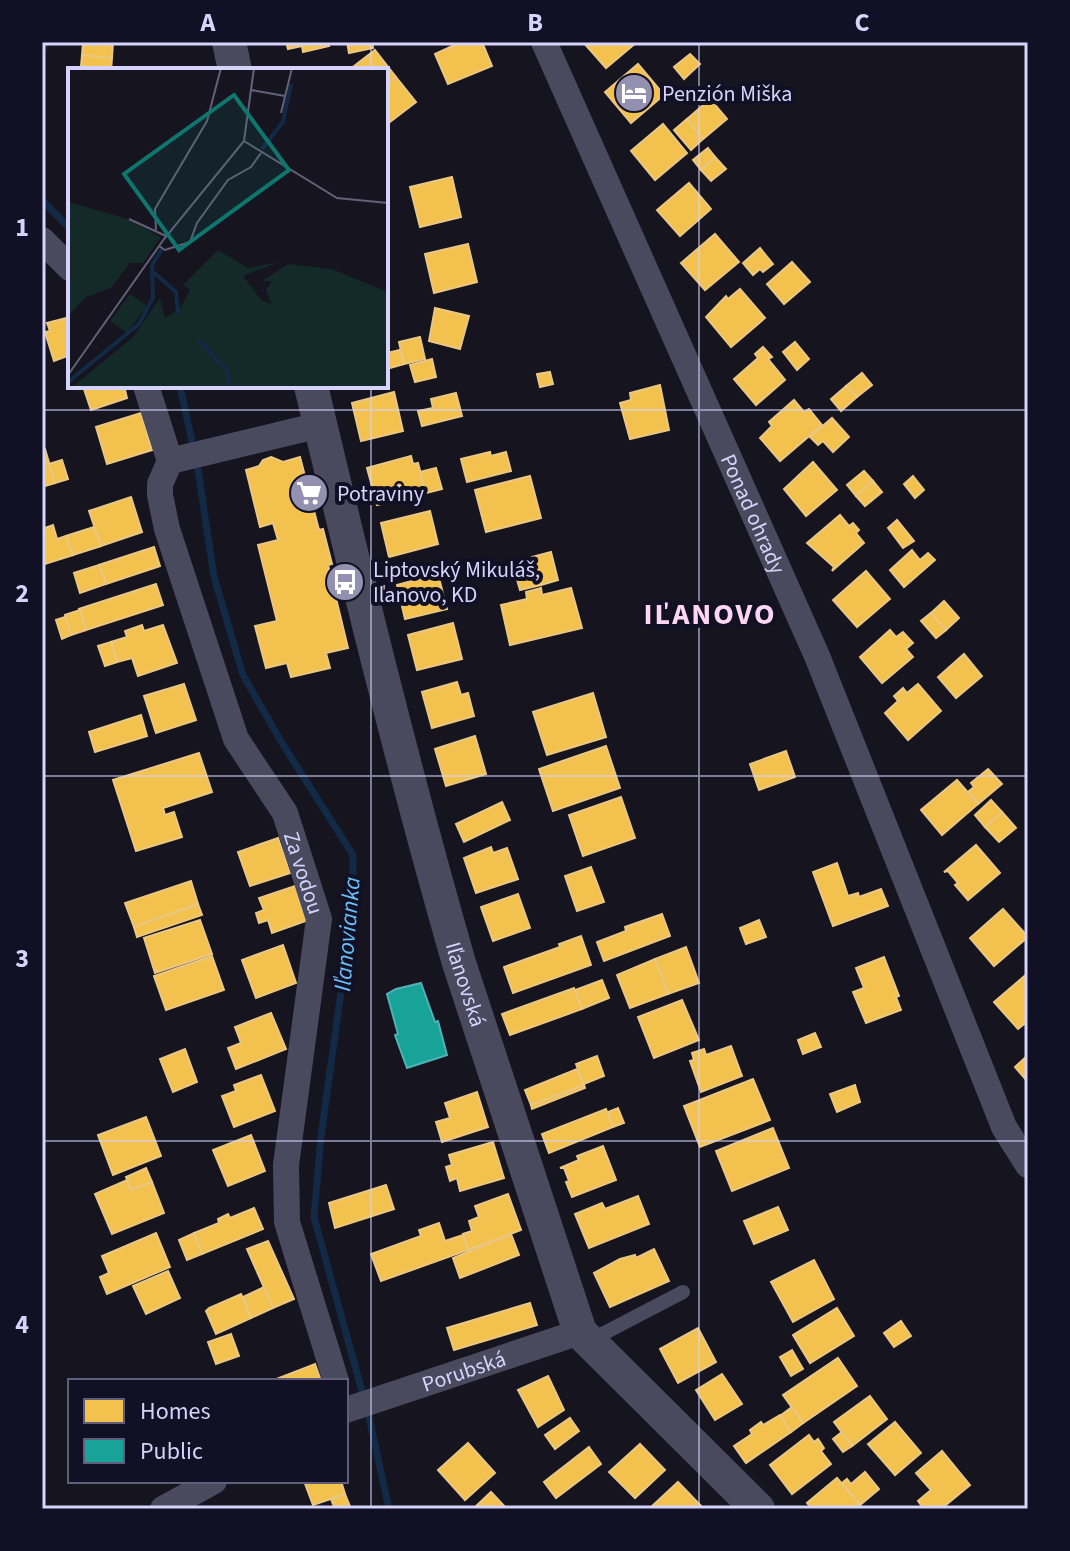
<svg xmlns="http://www.w3.org/2000/svg" width="1070" height="1551" font-family="'Source Sans 3',sans-serif">
  <style>
    .homes { fill: #f2c14e; stroke: #eac782; stroke-width: 2 }
    .public { fill: #17a398; stroke: #50b2b6; stroke-width: 2 }
    .lines { fill: none; stroke-linecap: round; stroke-linejoin: round }
    .stream { stroke: #122a46; stroke-width: 7 }
    .service { stroke: #4a4a5f; stroke-width: 14 }
    .minor { stroke: #4a4a5f; stroke-width: 26 }
    .tertiary { stroke: #4a4a5f; stroke-width: 34 }
    .grid { fill: none; stroke: #d6d4fd; stroke-width: 2; stroke-opacity: 0.55 }
    .labels { text-anchor: middle; stroke-width: 8; stroke-linejoin: round; paint-order: stroke }
    .poi-label { font-size: 22px; fill: #d6d4fd; stroke: #121024; text-anchor: start }
    .street-label { font-size: 22px; fill: #d6d4fd; stroke: #121024 }
    .water-label { font-size: 24px; font-style: italic; fill: #68bff7; stroke: #121024 }
    .district-label { font-size: 30px; font-weight: bold; letter-spacing: 2px; fill: #fdd6f2; stroke: #121024 }
    .inset-river { fill: none; stroke: #122a46; stroke-width: 4 }
    .inset-road { fill: none; stroke: #636178; stroke-width: 2 }
    .view { fill: #0f766e; fill-opacity: 0.15; stroke: #0f766e; stroke-width: 4 }
    .inset-edge { fill: none; stroke: #d6d4fd; stroke-width: 4 }
    .neatline { fill: none; stroke: #d6d4fd; stroke-width: 3 }
    .grid-label { font-size: 26px; text-anchor: middle; font-weight: bold; fill: #d6d4fd }
  </style>
  <rect width="100%" height="100%" fill="#16141f"/>
  <g class="homes">
    <path d="M90 42H113L112 58 82 55 83 43Z"/>
    <path d="M286 42H328L329 46 303 52 302 46 288 49Z"/>
    <path d="M347 42H372L373 48 349 53Z"/>
    <path d="M461 42H482L492 66 448 84 435 54Z"/>
    <path d="M583 42H637L606 68Z"/>
    <path d="M375 50 396 77 386 84V70H349Z"/>
    <path d="M690 54 700 64 684 79 674 67Z"/>
    <path d="M82 55 112 58 111 70H88V67L81 66Z"/>
    <path d="M638 64 664 95 631 123 605 92Z"/>
    <path d="M396 77 416 102 386 125V84Z"/>
    <path d="M710 99 727 119 703 139 687 119Z"/>
    <path d="M687 119 703 139 691 150 674 130Z"/>
    <path d="M663 124 687 153 655 180 631 151Z"/>
    <path d="M708 148 715 157 701 170 693 160Z"/>
    <path d="M715 157 726 169 711 181 701 170Z"/>
    <path d="M452 177 461 217 420 227 410 187Z"/>
    <path d="M689 183 711 209 680 236 657 210Z"/>
    <path d="M715 234 739 262 705 290 681 263Z"/>
    <path d="M468 244 477 282 434 293 425 254Z"/>
    <path d="M760 248 773 264 763 272 760 269 753 275 743 263Z"/>
    <path d="M792 262 810 282 784 304 767 284Z"/>
    <path d="M740 289 765 318 731 347 706 317 726 296 728 299Z"/>
    <path d="M435 308 469 316 460 349 429 341Z"/>
    <path d="M70 317V355L54 361 45 332 50 331 47 323Z"/>
    <path d="M420 337 425 359 404 364 399 342Z"/>
    <path d="M795 342 809 359 797 370 783 352Z"/>
    <path d="M763 347 772 357 768 359 785 380 756 405 734 379 758 358 755 354Z"/>
    <path d="M400 350 404 364 390 368 387 353Z"/>
    <path d="M432 359 436 377 415 382 410 365Z"/>
    <path d="M550 372 553 384 540 387 537 374Z"/>
    <path d="M862 373 872 385 857 397 846 386Z"/>
    <path d="M660 385 669 430 630 439 620 403 631 400 630 393Z"/>
    <path d="M83 386H124L127 398 91 410Z"/>
    <path d="M846 386 857 397 841 411 831 399Z"/>
    <path d="M394 392 403 431 361 441 352 403Z"/>
    <path d="M456 393 462 416 422 426 418 411 433 408 431 399Z"/>
    <path d="M794 400 804 412 809 409 822 425 780 461 760 438 772 426 769 422Z"/>
    <path d="M141 413 152 450 107 464 96 427Z"/>
    <path d="M832 418 849 437 833 452 823 441 818 445 810 437Z"/>
    <path d="M45 449 55 483 42 487V450Z"/>
    <path d="M490 452 491 456 506 452 511 471 467 482 461 459Z"/>
    <path d="M411 456 413 464 418 463 426 493 377 505 367 468Z"/>
    <path d="M271 457 283 462 300 457 319 530 323 529 332 564 328 565 348 648 326 653 330 668 291 677 287 663 266 668 255 626 277 621 258 545 278 540 273 523 260 527 246 470 259 466 263 460Z"/>
    <path d="M62 460 68 479 55 483 49 464Z"/>
    <path d="M813 462 837 490 806 516 784 489Z"/>
    <path d="M436 468 442 489 426 493 420 472Z"/>
    <path d="M864 471 873 481 856 496 847 485Z"/>
    <path d="M530 476 541 518 486 532 475 490Z"/>
    <path d="M913 476 924 490 915 498 904 484Z"/>
    <path d="M873 481 882 492 865 506 856 496Z"/>
    <path d="M131 497 142 532 101 546 89 511Z"/>
    <path d="M430 511 438 544 389 557 381 523Z"/>
    <path d="M840 515 849 526 853 523 859 530 856 533 864 543 832 571 834 567 807 543Z"/>
    <path d="M897 520 914 541 903 548 888 528Z"/>
    <path d="M53 525 57 539 66 536 73 555 42 565V529Z"/>
    <path d="M94 527 101 546 73 555 66 536Z"/>
    <path d="M154 547 160 566 106 584 99 565Z"/>
    <path d="M912 550 920 560 928 553 935 560 904 587 890 570Z"/>
    <path d="M551 552 558 580 541 585 532 557Z"/>
    <path d="M534 564 541 585 520 590 514 569Z"/>
    <path d="M99 565 106 584 80 593 74 573Z"/>
    <path d="M866 571 890 599 857 627 833 600Z"/>
    <path d="M438 574 447 609 405 619 397 585Z"/>
    <path d="M156 584 163 605 86 630 79 609Z"/>
    <path d="M541 588 542 595 571 588 582 628 510 645 501 605 527 599 526 592Z"/>
    <path d="M944 601 959 618 946 630 931 613Z"/>
    <path d="M80 610 86 630 71 635 65 615Z"/>
    <path d="M931 613 946 630 936 638 921 621Z"/>
    <path d="M65 617 71 635 62 639 56 620Z"/>
    <path d="M453 623 462 659 417 670 408 635Z"/>
    <path d="M142 625 144 631 163 625 177 663 138 676 132 658 117 662 111 642 127 637 125 631Z"/>
    <path d="M890 630 896 637 903 632 913 643 906 649 913 657 882 683 860 657Z"/>
    <path d="M111 642 117 662 105 666 98 646Z"/>
    <path d="M964 654 982 676 956 698 938 677Z"/>
    <path d="M457 682 461 695 468 693 474 716 432 728 422 692Z"/>
    <path d="M184 684 196 720 156 733 144 696Z"/>
    <path d="M918 684 941 711 908 740 885 713 898 701 894 696 903 688 907 693Z"/>
    <path d="M593 693 606 737 547 755 533 712Z"/>
    <path d="M141 715 147 736 95 752 89 732Z"/>
    <path d="M475 736 486 774 446 786 435 749Z"/>
    <path d="M606 746 620 788 553 811 539 769Z"/>
    <path d="M786 751 795 777 759 790 750 764Z"/>
    <path d="M199 753 212 792 163 808 165 815 174 812 182 837 136 851 113 780Z"/>
    <path d="M988 769 1002 784 978 804 968 792 974 787 971 783Z"/>
    <path d="M957 780 978 804 942 835 921 810Z"/>
    <path d="M621 797 635 838 583 856 569 815Z"/>
    <path d="M991 800 1002 812 985 827 975 815Z"/>
    <path d="M502 802 510 820 464 842 456 824Z"/>
    <path d="M1002 812 1016 828 999 842 985 827Z"/>
    <path d="M278 838 290 873 250 886 238 852Z"/>
    <path d="M976 845 1000 873 968 900 955 885 958 883 948 871 944 872Z"/>
    <path d="M491 847 493 853 507 848 518 879 476 893 464 858Z"/>
    <path d="M837 863 848 896 858 893 859 897 881 889 888 906 833 926 813 872Z"/>
    <path d="M591 867 604 902 577 911 565 876Z"/>
    <path d="M191 881 198 904 134 927 125 903Z"/>
    <path d="M295 886 306 921 272 933 268 920 259 923 256 913 264 910 259 898Z"/>
    <path d="M518 894 530 928 493 941 481 907Z"/>
    <path d="M198 904 202 915 137 937 134 927Z"/>
    <path d="M1003 909 1028 937 994 966 970 938Z"/>
    <path d="M662 914 670 936 604 961 597 942 626 931 625 927Z"/>
    <path d="M200 920 212 954 155 973 144 938Z"/>
    <path d="M759 920 766 937 746 944 740 928Z"/>
    <path d="M581 936 591 965 513 993 504 967 560 947 559 944Z"/>
    <path d="M283 945 296 983 256 998 242 960Z"/>
    <path d="M686 947 699 983 668 994 655 959Z"/>
    <path d="M212 956 224 990 166 1010 154 976Z"/>
    <path d="M884 957 899 996 896 997 901 1010 866 1023 853 992 864 988 856 968Z"/>
    <path d="M655 959 668 994 630 1008 617 975Z"/>
    <path d="M1028 973V1021L1018 1029 994 1002Z"/>
    <path d="M602 980 609 998 582 1009 575 990Z"/>
    <path d="M574 988 582 1009 510 1035 502 1014Z"/>
    <path d="M682 1000 699 1040 654 1058 638 1017Z"/>
    <path d="M271 1013 286 1049 236 1069 228 1048 241 1043 235 1027Z"/>
    <path d="M815 1033 821 1047 803 1054 798 1040Z"/>
    <path d="M731 1046 742 1076 701 1092 690 1061 694 1060 692 1053 704 1049 706 1055Z"/>
    <path d="M185 1049 197 1082 173 1092 160 1059Z"/>
    <path d="M1028 1055V1082L1015 1067Z"/>
    <path d="M597 1056 604 1076 584 1084 576 1064Z"/>
    <path d="M577 1069 584 1085 531 1105 525 1090Z"/>
    <path d="M261 1075 275 1111 234 1127 222 1096 236 1091 234 1085Z"/>
    <path d="M753 1079 770 1120 700 1147 684 1106Z"/>
    <path d="M584 1085 585 1088 532 1109 531 1105Z"/>
    <path d="M855 1085 860 1102 837 1112 830 1094Z"/>
    <path d="M477 1092 488 1127 442 1142 436 1122 450 1118 445 1103Z"/>
    <path d="M618 1108 624 1123 613 1127 608 1112Z"/>
    <path d="M606 1109 613 1127 549 1153 542 1134Z"/>
    <path d="M146 1117 161 1156 113 1175 98 1135Z"/>
    <path d="M773 1128 789 1168 732 1191 716 1151Z"/>
    <path d="M251 1135 265 1171 228 1186 213 1150Z"/>
    <path d="M493 1142 504 1178 460 1191 457 1178 450 1181 446 1167 452 1165 449 1155Z"/>
    <path d="M603 1146 616 1180 572 1197 566 1182 569 1181 564 1168H560L579 1160 577 1156Z"/>
    <path d="M146 1168 152 1182 131 1190 126 1177Z"/>
    <path d="M127 1180 131 1190 152 1182 164 1213 112 1234 95 1194Z"/>
    <path d="M386 1185 394 1209 335 1228 329 1203Z"/>
    <path d="M508 1194 521 1230 468 1250 463 1234 472 1231 469 1221 479 1217 475 1206Z"/>
    <path d="M638 1196 649 1224 589 1248 575 1214 602 1203 605 1209Z"/>
    <path d="M778 1207 788 1230 754 1244 744 1221Z"/>
    <path d="M254 1208 263 1229 202 1254 194 1233 219 1223 218 1219 228 1214 230 1218Z"/>
    <path d="M439 1223 445 1241 463 1235 468 1250 381 1281 371 1254 421 1236 419 1230Z"/>
    <path d="M156 1233 170 1267 107 1294 100 1277 109 1273 102 1256Z"/>
    <path d="M194 1233 202 1254 187 1260 179 1240Z"/>
    <path d="M511 1234 519 1255 460 1278 453 1258Z"/>
    <path d="M268 1241 294 1299 273 1308 247 1249Z"/>
    <path d="M654 1249 669 1281 610 1307 594 1273 620 1259 635 1255 636 1258Z"/>
    <path d="M814 1260 834 1299 793 1322 771 1282Z"/>
    <path d="M168 1271 180 1298 146 1314 133 1286Z"/>
    <path d="M264 1287 273 1308 251 1318 243 1297Z"/>
    <path d="M241 1294 251 1318 216 1334 206 1311 209 1308Z"/>
    <path d="M530 1303 537 1325 454 1350 447 1328Z"/>
    <path d="M837 1308 854 1336 810 1363 793 1335Z"/>
    <path d="M901 1321 911 1336 894 1347 884 1333Z"/>
    <path d="M698 1328 716 1362 678 1383 660 1349Z"/>
    <path d="M231 1334 239 1356 216 1364 208 1342Z"/>
    <path d="M792 1350 803 1369 791 1376 780 1357Z"/>
    <path d="M838 1358 857 1386 803 1423 783 1395Z"/>
    <path d="M315 1364 321 1381H274V1380Z"/>
    <path d="M722 1374 742 1404 715 1420 696 1390Z"/>
    <path d="M548 1376 564 1410 538 1427 518 1390Z"/>
    <path d="M870 1396 887 1419 852 1446 834 1422Z"/>
    <path d="M792 1407 803 1423 791 1432 780 1416Z"/>
    <path d="M780 1415 791 1432 746 1463 734 1446 752 1434 750 1430 761 1422 763 1425Z"/>
    <path d="M570 1418 579 1431 555 1449 545 1435Z"/>
    <path d="M895 1422 921 1453 895 1475 868 1444Z"/>
    <path d="M842 1432 852 1446 843 1452 833 1439Z"/>
    <path d="M809 1435 814 1442 818 1439 824 1448 821 1451 831 1464 792 1494 770 1465Z"/>
    <path d="M468 1443 495 1473 465 1500 438 1470Z"/>
    <path d="M640 1444 665 1470 635 1498 609 1472Z"/>
    <path d="M589 1447 601 1464 556 1498 544 1482Z"/>
    <path d="M942 1451 970 1485 941 1509H924L918 1501 931 1490 916 1473Z"/>
    <path d="M865 1472 879 1489 860 1505 842 1483 847 1479 851 1484Z"/>
    <path d="M837 1478 860 1505 855 1509H812L807 1503Z"/>
    <path d="M304 1481H341L345 1494 313 1505Z"/>
    <path d="M678 1482 704 1509H651L650 1508Z"/>
    <path d="M491 1492 507 1509H473Z"/>
    <path d="M345 1494 351 1509H335L331 1499Z"/>
  </g>
  <path class="public" d="M421 983 435 1022 438 1021 447 1055 407 1068 395 1035 398 1034 387 994 396 989Z"/>
  <g class="lines">
    <g class="stream">
      <path d="M42 51 47 42"/>
      <path d="M42 200 70 229"/>
      <path d="M180 386 198 470 214 577 243 675 282 743 353 855 352 913 321 1136 314 1217 369 1417 389 1509"/>
    </g>
    <path class="service" d="M589 1341 683 1292"/>
    <g class="minor">
      <path id="s1" d="M544 42 817 656 1004 1127 1028 1165"/>
      <path d="M42 240 70 268"/>
      <path id="s2" d="M146 386 170 461 160 484V495L167 529 236 739 285 813 319 919 286 1165 287 1222 336 1381"/>
      <path d="M170 461 320 425"/>
      <path id="s3" d="M346 1410 580 1332"/>
      <path d="M163 1509 214 1481"/>
    </g>
    <g class="tertiary">
      <path d="M229 42 235 70"/>
      <path id="s4" d="M311 386C357 579 404 772 459 963L580 1332 758 1509"/>
    </g>
  </g>
  <path class="grid" d="M371 42V70M699 42V1509M371 386V1509M42 410H1028M42 776H1028M42 1141H1028"/>
  <defs>
    <symbol id="hotel-disc" viewBox="-11 -11 22 22"><circle r="9.5" fill="#9391af" stroke="#121024"/><path d="M-6-4.5h1.5V1H6V5H4.5V3h-9V5H-6ZM-4 0a1.8 1.8 0 1 1 3.6 0ZM.5 0V-2.5h3Q6-2.5 6 0Z" fill="#fff"/></symbol>
    <symbol id="supermarket-disc" viewBox="-11 -11 22 22"><circle r="9.5" fill="#9391af" stroke="#121024"/><path d="M-6-5.5h2.5l.6 2H6L4.5 2H-2.5L-4.4-4H-6ZM-1.5 3.2a1.3 1.3 0 1 0 .1 0ZM3 3.2a1.3 1.3 0 1 0 .1 0Z" fill="#fff"/></symbol>
    <symbol id="bus-disc" viewBox="-11 -11 22 22"><circle r="9.5" fill="#9391af" stroke="#121024"/><path d="M-5-6H5V4H4V6H2V4H-2V6H-4V4H-5ZM-3.5-4V0h7V-4ZM-3.5 1.2v1.5H-2V1.2ZM2 1.2v1.5H3.5V1.2Z" fill="#fff"/></symbol>
  </defs>
  <g fill-rule="evenodd">
    <use href="#hotel-disc" x="612" y="71" width="44" height="44"/>
    <use href="#supermarket-disc" x="287" y="471" width="44" height="44"/>
    <use href="#bus-disc" x="323" y="560" width="44" height="44"/>
  </g>
  <g class="labels">
    <g class="poi-label">
      <text x="662" y="101">Penzión Miška</text>
      <text x="337" y="501">Potraviny</text>
      <text x="373" y="577">Liptovský Mikuláš,<tspan x="373" dy="25">Iľanovo, KD</tspan></text>
    </g>
    <g class="street-label">
      <text dy="8" stroke="none"><textPath href="#s1" startOffset="516">Ponad ohrady</textPath></text>
      <text dy="8" stroke="none"><textPath href="#s2" startOffset="522">Za vodou</textPath></text>
      <text dy="8" stroke="none"><textPath href="#s4" startOffset="618">Iľanovská</textPath></text>
      <text dy="8" stroke="none"><textPath href="#s3" startOffset="124">Porubská</textPath></text>
    </g>
    <g class="water-label">
      <text transform="translate(347 934) rotate(-85)" y="8">Iľanovianka</text>
    </g>
    <g class="district-label">
      <text x="710" y="624">IĽANOVO</text>
    </g>
  </g>
  <g transform="translate(68 68)">
    <rect width="320" height="320" fill="#16141f"/>
    <path d="M0 134 57 150 93 169 75 195H62L43 220 18 229 0 248ZM150 182 180 200 212 194 175 208 194 233 204 236 198 222 204 213H194L220 196 264 201 320 224V320H3L65 269 92 230 97 250 113 239 122 222 115 217ZM62 226 79 238 59 265 42 253Z" fill="#132a29"/>
    <path class="inset-river" d="M194 81 215 54 223 16M84 203 108 224 110 246M131 273 158 301 163 320M0 314 71 256 85 230 84 197 94 181"/>
    <path class="inset-road" d="M183 22 217 28M213 45 224 0M176 73 269 130 320 135M61 151 98 168M88 162 87 141 139 53 153 0M91 178 97 182 122 174 129 155 160 112 183 99 193 85M0 307 96 171 176 73 186 0"/>
    <path class="view" d="M166 27 221 102 111 182 56 106Z"/>
    <rect width="320" height="320" class="inset-edge"/>
  </g>
  <rect width="1070" height="1551" fill="none" stroke="#121024" stroke-width="88"/>
  <rect x="68" y="1379" width="280" height="104" fill="#121024" stroke="#605e7b" stroke-width="2"/>
  <rect x="84" y="1399" width="40" height="24" fill="#f2c14e" stroke="#605e7b" stroke-width="2"/>
  <text x="140" y="1419" font-size="24" fill="#d6d4fd">Homes</text>
  <rect x="84" y="1439" width="40" height="24" fill="#17a398" stroke="#605e7b" stroke-width="2"/>
  <text x="140" y="1459" font-size="24" fill="#d6d4fd">Public</text>
  <rect x="44" y="44" width="982" height="1463" class="neatline"/>
  <g class="grid-label">
    <text x="208" y="31">A</text>
    <text x="535" y="31">B</text>
    <text x="862" y="31">C</text>
    <text x="22" y="236">1</text>
    <text x="22" y="602">2</text>
    <text x="22" y="967">3</text>
    <text x="22" y="1333">4</text>
  </g>
</svg>
